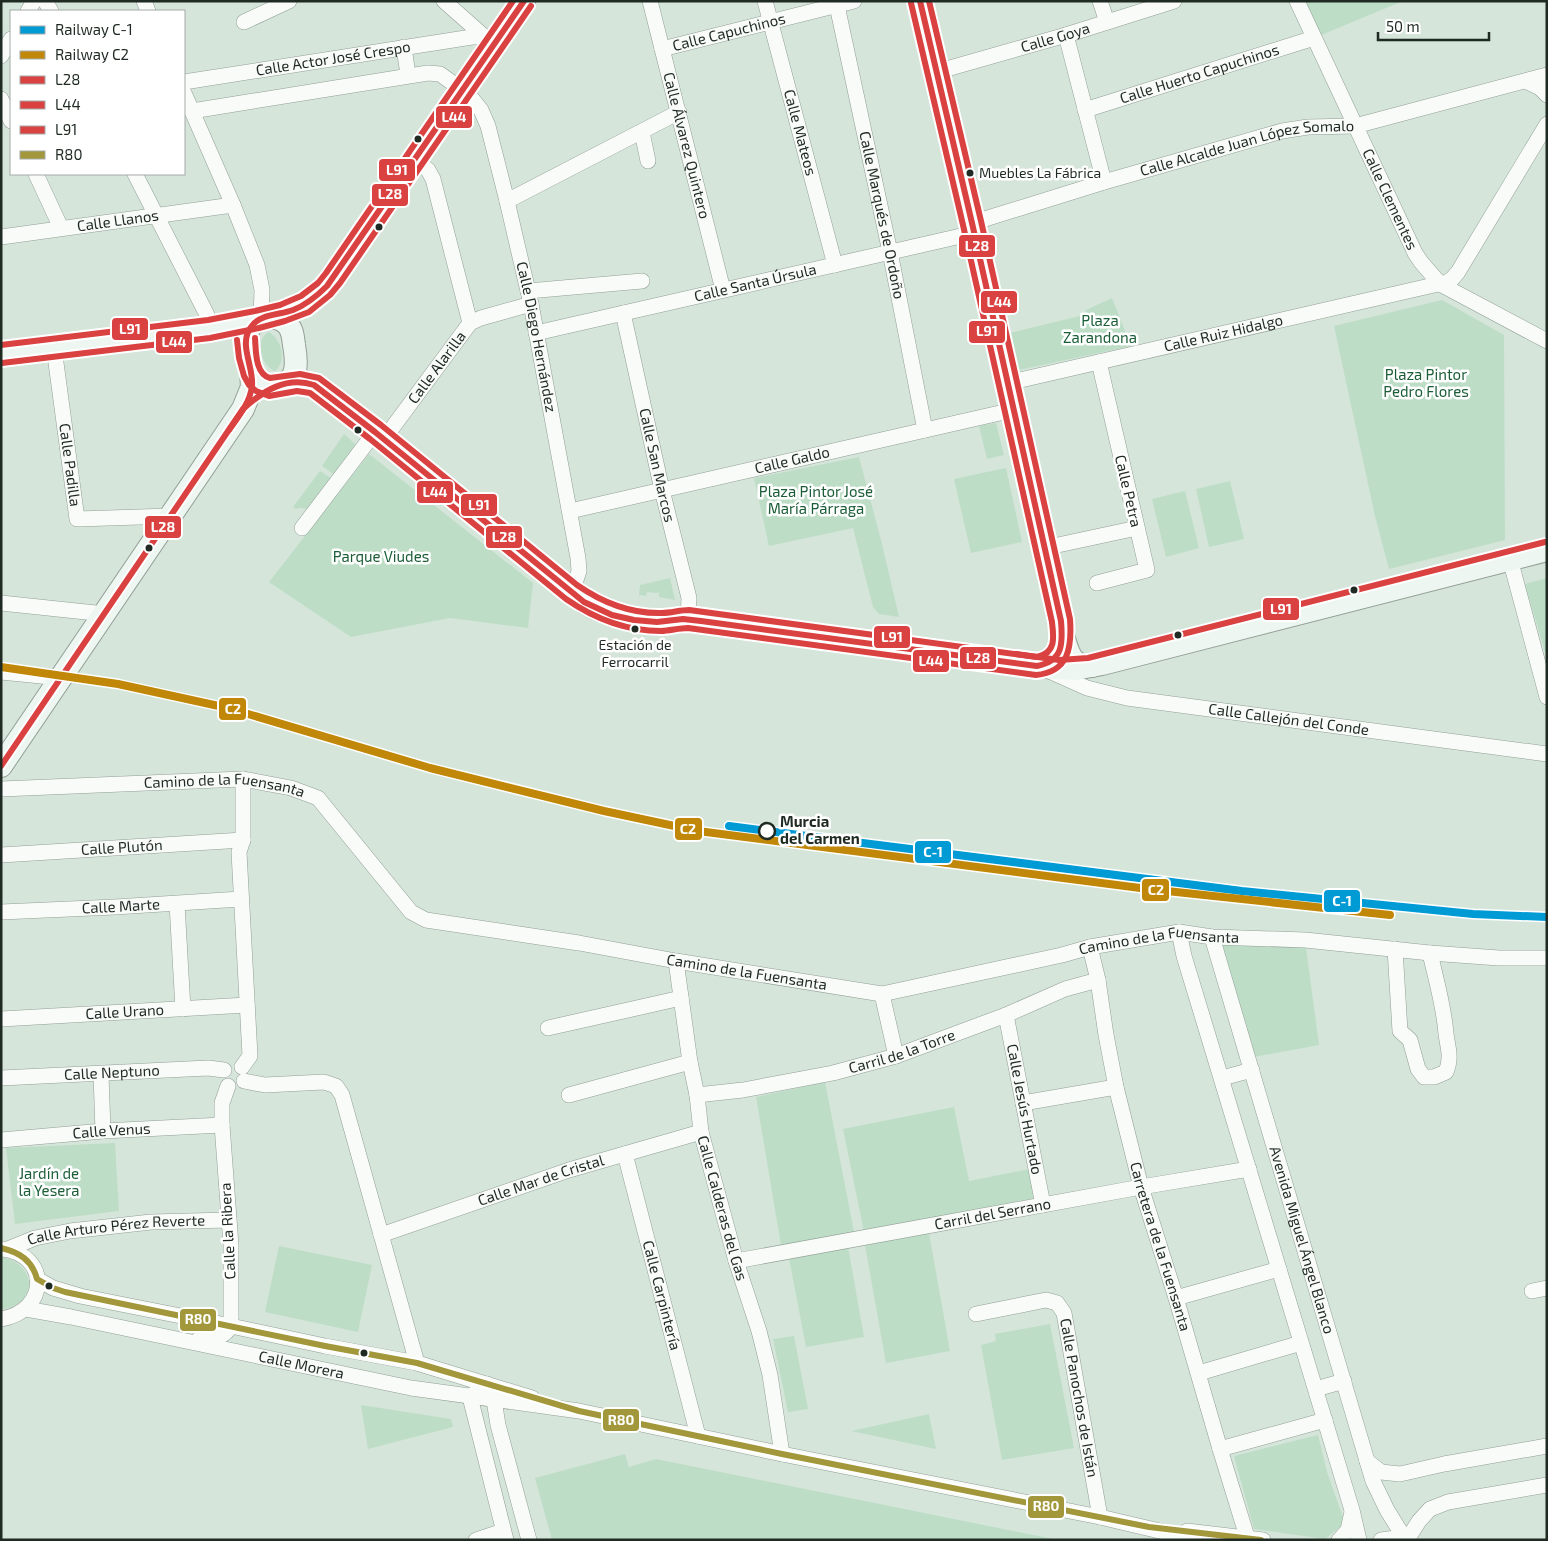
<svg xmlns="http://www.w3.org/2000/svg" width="1548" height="1541" font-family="'Exo 2',sans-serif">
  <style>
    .green { fill: #bdddc6 }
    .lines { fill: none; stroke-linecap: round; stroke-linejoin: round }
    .street-casing { stroke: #929f96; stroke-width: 16 }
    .secondary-casing { stroke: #929f96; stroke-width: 24 }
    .street { stroke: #f9fbf9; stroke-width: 15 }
    .secondary { stroke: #eef6f1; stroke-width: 22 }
    .bus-1-casing { stroke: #fff; stroke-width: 10 }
    .bus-2-casing { stroke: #fff; stroke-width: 10 }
    .bus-3-casing { stroke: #fff; stroke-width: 10 }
    .bus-4-casing { stroke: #fff; stroke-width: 10 }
    .bus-1 { stroke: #da4241; stroke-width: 6 }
    .bus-2 { stroke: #da4241; stroke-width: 6 }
    .bus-3 { stroke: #da4241; stroke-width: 6 }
    .bus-4 { stroke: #a2973a; stroke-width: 6 }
    .rail-1-casing { stroke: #fff; stroke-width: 11 }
    .rail-2-casing { stroke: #fff; stroke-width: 11 }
    .rail-1 { stroke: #009ad5; stroke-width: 8 }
    .rail-2 { stroke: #c18708; stroke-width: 8 }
    .bus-dot { fill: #1f2a22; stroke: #fff; stroke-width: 2 }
    .stop-dot { fill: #fff; stroke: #1f2a22; stroke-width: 2.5 }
    .labels { text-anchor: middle; stroke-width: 5; stroke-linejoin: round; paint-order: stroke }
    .bus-label { font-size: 14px; fill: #1f2a22; stroke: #fff; text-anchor: start }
    .street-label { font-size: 15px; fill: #1f2a22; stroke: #fff }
    .park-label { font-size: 15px; fill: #1b5d36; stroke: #fff }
    .stop-label { font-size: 15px; font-weight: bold; fill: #1f2a22; stroke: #fff; text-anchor: start }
    .line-badge { stroke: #fff; stroke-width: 2 }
    .badge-label { font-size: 14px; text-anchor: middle; font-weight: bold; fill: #fff }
  </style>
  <rect width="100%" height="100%" fill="#d5e5da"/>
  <g class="green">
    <path d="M1297 1H1403L1314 38Z"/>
    <path d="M1112 298 1131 346 1019 370 1010 333 1084 315 1086 310Z"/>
    <path d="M1442 300 1504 335 1505 540 1389 569 1375 516 1334 326Z"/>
    <path d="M269 332C282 340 287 361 275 371 261 366 254 339 269 332Z"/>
    <path d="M996 423 1004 455 987 459 979 426Z"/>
    <path d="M344 434 357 446 335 475 322 466Z"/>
    <path d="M369 454 533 583 528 628 450 618 351 637 269 582Z"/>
    <path d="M859 457 882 544 899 617 879 614 873 607 853 528 769 546 754 478Z"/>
    <path d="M1006 468 1022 542 971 553 954 479Z"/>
    <path d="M320 471 332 479 308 509 300 508 296 509 293 507Z"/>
    <path d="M1230 481 1244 539 1209 547 1196 489Z"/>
    <path d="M1185 491 1199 548 1166 557 1152 499Z"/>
    <path d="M670 578 675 600 659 597V593L647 592 646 596 639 595 640 585Z"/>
    <path d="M1547 578V652H1545L1525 584Z"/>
    <path d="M1212 937 1305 940 1319 1045 1248 1058Z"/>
    <path d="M825 1082 854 1232 781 1245 756 1097Z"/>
    <path d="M954 1107 969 1181 1030 1169 1036 1198 864 1232 843 1129Z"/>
    <path d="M115 1143 119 1211 15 1224 6 1148Z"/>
    <path d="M929 1233 950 1351 886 1363 865 1245Z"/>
    <path d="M279 1246 372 1265 358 1332 265 1312Z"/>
    <path d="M848 1247 864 1337 806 1347 789 1258Z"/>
    <path d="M1 1257C24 1260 40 1285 20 1302 15 1307 7 1308 1 1310Z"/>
    <path d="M1050 1324 1074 1448 1002 1460 981 1345 996 1341 995 1334Z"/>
    <path d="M794 1336 808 1409 788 1412 773 1339Z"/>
    <path d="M361 1405 451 1419 453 1427 368 1449Z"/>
    <path d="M929 1414 936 1449 851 1431Z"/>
    <path d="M1318 1435 1327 1472 1345 1523 1325 1539 1254 1529 1234 1456Z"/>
    <path d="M625 1454 629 1467 656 1459 1058 1540H552L535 1478Z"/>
  </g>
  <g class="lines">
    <defs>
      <g id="street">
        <path d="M45 1 51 11"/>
        <path d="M144 1 148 11"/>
        <path d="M444 1 487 39"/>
        <path id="s1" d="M650 1 723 290"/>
        <path id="s2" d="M765 1 835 265"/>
        <path id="s3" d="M836 1 890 252 925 430"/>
        <path d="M1100 1 1107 22"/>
        <path id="s4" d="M1297 1 1415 253 1421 262 1440 284 1547 341"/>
        <path d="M28 11 34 1"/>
        <path d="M244 22 289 1"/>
        <path d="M1066 35 1104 182"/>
        <path d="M404 47 408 75"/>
        <path id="s5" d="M662 49 854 1"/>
        <path d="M1 56 11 39"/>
        <path id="s6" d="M936 72 1066 35 1174 1"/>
        <path d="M1526 81 1540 88 1547 95"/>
        <path id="s7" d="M184 82 472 37H484"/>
        <path d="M184 93 233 205 257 265 262 290 261 318"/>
        <path d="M1 99 11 121"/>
        <path id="s8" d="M1085 110 1314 38"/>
        <path id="s9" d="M192 111 428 73 440 74 469 95 481 110 488 126 507 201 531 304 578 558 579 571 572 592"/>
        <path d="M642 132 648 161"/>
        <path d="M415 160 428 170 433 179 470 323"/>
        <path d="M36 174 61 228"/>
        <path d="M135 174 203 307 207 315 209 329"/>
        <path d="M507 201 679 112"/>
        <path id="s10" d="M972 223 1104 182 1282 131 1308 127 1355 126 1547 75"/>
        <path id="s11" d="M1 237 233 205"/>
        <path d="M528 291 642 281"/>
        <path id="s12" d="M623 313 662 490 689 598 688 619"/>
        <path id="s13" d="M536 333 974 233"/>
        <path id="s14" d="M54 348 77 519 171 516"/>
        <path id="s15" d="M1007 383 1447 282 1452 279 1458 272 1547 124"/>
        <path id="s16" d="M384 439 470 323 481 318 531 304"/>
        <path id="s17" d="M570 511 1013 410"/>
        <path d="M302 528 375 432"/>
        <path d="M1044 548 1137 528"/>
        <path d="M1510 559 1547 697"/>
        <path d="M1097 583 1147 570 1099 362"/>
        <path d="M1 603 105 614"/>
        <path id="s18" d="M1049 671 1087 688 1127 698 1547 754"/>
        <path d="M1 672 61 678"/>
        <path id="s19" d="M1 789 243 779 291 788 318 798 411 912 426 920 579 943 676 961 882 994 1062 955 1090 947 1179 932 1212 937 1305 940 1430 953 1499 958H1547"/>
        <path id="s20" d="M1 855 243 840"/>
        <path d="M177 904 183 1009"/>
        <path id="s21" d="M1 912 115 907 241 899"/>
        <path d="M1179 932 1184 956 1352 1510 1359 1540"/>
        <path id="s22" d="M1212 937 1373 1481 1387 1510 1405 1539"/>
        <path id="s23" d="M1090 947 1098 980 1106 1035 1116 1087 1141 1187 1176 1298 1220 1449 1248 1540"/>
        <path d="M1395 949 1400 1031 1410 1040 1418 1069 1424 1077H1434L1446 1072C1452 1057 1448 1049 1446 1034 1444 1006 1436 980 1430 953"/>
        <path id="s24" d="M676 961 690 1062 697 1095 701 1132 736 1261 759 1331 770 1375 782 1454"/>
        <path d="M882 994 896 1056"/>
        <path id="s25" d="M1006 1015 1043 1205"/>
        <path id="s26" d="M1 1019 247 1005"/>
        <path d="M548 1028 681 998"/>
        <path d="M242 1067 250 1056 239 852 243 840V779"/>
        <path d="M101 1074 103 1131"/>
        <path id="s27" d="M1 1078 208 1068 224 1070"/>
        <path d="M1222 1078 1252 1070"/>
        <path d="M244 1081 265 1085 324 1082 336 1086 342 1095 417 1363"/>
        <path d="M569 1095 690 1062"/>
        <path id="s28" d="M697 1095 743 1090 833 1073 896 1056 1006 1015 1065 989 1098 980"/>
        <path d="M1023 1103 1116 1087"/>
        <path id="s29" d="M1 1140 103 1131 222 1125"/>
        <path id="s30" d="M625 1154 698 1436"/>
        <path id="s31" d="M381 1235 569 1170 701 1132"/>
        <path id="s32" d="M8 1249 35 1238 70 1231 151 1222 228 1220"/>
        <path id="s33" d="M736 1261 1141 1187 1249 1169"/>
        <path d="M37 1279 53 1288 80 1296 231 1326 325 1346 417 1363 532 1398"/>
        <path d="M1532 1291 1547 1288"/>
        <path d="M1176 1298 1279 1269"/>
        <path id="s34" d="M26 1309 71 1317 411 1388 579 1411 782 1454 1100 1517 1198 1540"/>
        <path id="s35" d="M976 1314 1046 1300 1057 1303 1064 1313 1100 1517"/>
        <path d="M1 1319C49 1311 50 1255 3 1249"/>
        <path d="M199 1339C212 1338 224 1339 231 1326V1245L222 1125V1103L228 1086"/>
        <path d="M1199 1373 1301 1343"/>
        <path d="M1316 1389 1344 1381"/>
        <path d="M1220 1449 1325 1420"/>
        <path d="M1367 1461 1381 1472 1400 1474 1444 1464 1547 1446"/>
        <path d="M1187 1531 1263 1540"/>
        <path d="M476 1540 503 1531"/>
        <path d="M506 1540 470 1397 487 1384 494 1400 498 1425 529 1540"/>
        <path d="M1339 1540 1348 1530 1352 1512"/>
        <path d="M1381 1540 1396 1538 1408 1540"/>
        <path d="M1407 1540 1419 1521 1430 1509 1448 1502 1547 1485"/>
      </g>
      <g id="secondary">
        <path d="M920 1 976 244 1064 639C1069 655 1072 667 1092 666"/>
        <path d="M266 317C274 317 281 318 287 324 293 330 293 338 294 345 297 362 299 382 278 386 257 391 251 373 248 356 245 338 244 323 266 317Z"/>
        <path d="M271 317C292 310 311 303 327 286L524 1"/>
        <path d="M1 354 209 329 257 320"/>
        <path d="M285 383 305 382 317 387 375 432 584 602C607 615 634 623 660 622 670 622 679 619 688 619L1055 668 1075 669 1102 664 1547 550"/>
        <path d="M1 766 243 409 252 387 251 371"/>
      </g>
    </defs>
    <use href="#street" class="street-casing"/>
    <use href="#secondary" class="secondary-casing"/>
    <use href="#street" class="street"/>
    <use href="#secondary" class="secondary"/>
    <defs>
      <g id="bus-1">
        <path d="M229 430C238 417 250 403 252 386 254 367 238 344 251 327 259 314 280 315 293 310 306 305 317 296 327 286L524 1"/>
        <path d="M1 766 243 409C263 391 286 376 314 385L375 432 584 602 612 615 634 620 657 622 683 619 701 621 1037 666C1063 661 1063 644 1061 621L972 223 920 1"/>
      </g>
      <g id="bus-2">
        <path d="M237 340 239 358 244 376 249 385 256 391 269 396 297 391 310 393 370 439 566 599C595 619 625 631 661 631 670 631 678 628 688 628L1036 675C1069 672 1072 647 1070 619L981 221 929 1"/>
        <path d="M2 363 210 338 259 328 285 321 309 312 330 295 340 283 531 6"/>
      </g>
      <g id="bus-3">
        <path d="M255 338C256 351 255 374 270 378L300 374 319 378 381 425 577 585C603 603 630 614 662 613 671 613 680 610 689 610L1037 657C1056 653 1054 638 1052 622L963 225 911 3"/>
        <path d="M1 345 208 320 255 311 280 305 301 296 318 283 326 273 513 1"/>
        <path d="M1016 654 1059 660 1088 658 1545 542"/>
      </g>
      <path id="bus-4" d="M1 1248C19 1252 32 1260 37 1279L53 1288 65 1292 325 1346 417 1363 579 1411 782 1454 1149 1527 1261 1540"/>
    </defs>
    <use href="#bus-1" class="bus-1-casing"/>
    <use href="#bus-2" class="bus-2-casing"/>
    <use href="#bus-3" class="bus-3-casing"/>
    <use href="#bus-4" class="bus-4-casing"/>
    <use href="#bus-1" class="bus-1"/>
    <use href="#bus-2" class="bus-2"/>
    <use href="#bus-3" class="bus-3"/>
    <use href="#bus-4" class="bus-4"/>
    <defs>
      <path id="rail-1" d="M729 826 1242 891 1473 914 1547 917"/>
      <path id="rail-2" d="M1 667 118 684 228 708 430 768 604 811 698 831 1148 889 1390 915"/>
    </defs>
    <use href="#rail-1" class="rail-1-casing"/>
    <use href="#rail-2" class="rail-2-casing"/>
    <use href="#rail-1" class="rail-1"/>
    <use href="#rail-2" class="rail-2"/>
  </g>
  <g class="bus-dot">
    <circle cx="418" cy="139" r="4.5"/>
    <circle cx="970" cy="173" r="4.5"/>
    <circle cx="379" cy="227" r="4.5"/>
    <circle cx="358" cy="430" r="4.5"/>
    <circle cx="149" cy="548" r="4.5"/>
    <circle cx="1354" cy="590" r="4.5"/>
    <circle cx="635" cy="629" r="4.5"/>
    <circle cx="1178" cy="635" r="4.5"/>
    <circle cx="49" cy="1286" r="4.5"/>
    <circle cx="364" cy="1353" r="4.5"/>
  </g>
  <circle class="stop-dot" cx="767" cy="831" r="8"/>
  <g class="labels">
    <g class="bus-label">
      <text x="979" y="178">Muebles La Fábrica</text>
      <text x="635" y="650" text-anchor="middle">Estación de<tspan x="635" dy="17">Ferrocarril</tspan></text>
    </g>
    <g class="street-label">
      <text dy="5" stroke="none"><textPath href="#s5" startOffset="69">Calle Capuchinos</textPath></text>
      <text dy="5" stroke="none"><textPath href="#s6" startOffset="124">Calle Goya</textPath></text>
      <text dy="5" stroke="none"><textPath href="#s7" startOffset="151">Calle Actor José Crespo</textPath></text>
      <text dy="5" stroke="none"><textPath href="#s8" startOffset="120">Calle Huerto Capuchinos</textPath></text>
      <text dy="5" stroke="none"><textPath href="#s2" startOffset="136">Calle Mateos</textPath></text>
      <text dy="5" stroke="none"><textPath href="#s1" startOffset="149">Calle Álvarez Quintero</textPath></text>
      <text dy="5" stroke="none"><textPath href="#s10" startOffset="286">Calle Alcalde Juan López Somalo</textPath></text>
      <text dy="5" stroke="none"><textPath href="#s4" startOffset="219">Calle Clementes</textPath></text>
      <text dy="5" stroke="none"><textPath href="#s3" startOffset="219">Calle Marqués de Ordoño</textPath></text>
      <text dy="5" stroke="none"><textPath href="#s11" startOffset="118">Calle Llanos</textPath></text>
      <text dy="5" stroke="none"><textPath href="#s13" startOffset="225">Calle Santa Úrsula</textPath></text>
      <text dy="5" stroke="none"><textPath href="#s15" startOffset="222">Calle Ruiz Hidalgo</textPath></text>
      <text dy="5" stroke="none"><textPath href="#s9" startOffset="540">Calle Diego Hernández</textPath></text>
      <text dy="5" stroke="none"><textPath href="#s16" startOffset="89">Calle Alarilla</textPath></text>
      <text dy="5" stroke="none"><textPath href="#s17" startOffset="228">Calle Galdo</textPath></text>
      <text dy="5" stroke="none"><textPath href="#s14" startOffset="118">Calle Padilla</textPath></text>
      <text dy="5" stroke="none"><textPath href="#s12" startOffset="156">Calle San Marcos</textPath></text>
      <text transform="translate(1128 491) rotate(77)" y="5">Calle Petra</text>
      <text dy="5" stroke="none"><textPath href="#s18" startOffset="246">Calle Callejón del Conde</textPath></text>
      <text dy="5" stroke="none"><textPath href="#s19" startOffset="224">Camino de la Fuensanta</textPath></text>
      <text dy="5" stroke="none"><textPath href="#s20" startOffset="121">Calle Plutón</textPath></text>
      <text dy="5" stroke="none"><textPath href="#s21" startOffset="120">Calle Marte</textPath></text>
      <text dy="5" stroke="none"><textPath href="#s19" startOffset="1229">Camino de la Fuensanta</textPath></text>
      <text dy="5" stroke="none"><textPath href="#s19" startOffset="809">Camino de la Fuensanta</textPath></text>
      <text dy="5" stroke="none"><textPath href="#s26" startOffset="124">Calle Urano</textPath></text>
      <text dy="5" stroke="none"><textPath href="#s28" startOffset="210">Carril de la Torre</textPath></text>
      <text dy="5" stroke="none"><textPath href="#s27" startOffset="111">Calle Neptuno</textPath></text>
      <text dy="5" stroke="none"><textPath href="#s25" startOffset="96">Calle Jesús Hurtado</textPath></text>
      <text dy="5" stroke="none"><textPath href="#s29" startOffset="111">Calle Venus</textPath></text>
      <text dy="5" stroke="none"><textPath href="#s31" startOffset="169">Calle Mar de Cristal</textPath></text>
      <text dy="5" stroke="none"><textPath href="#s24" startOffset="252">Calle Calderas del Gas</textPath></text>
      <text dy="5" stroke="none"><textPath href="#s33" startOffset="261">Carril del Serrano</textPath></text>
      <text transform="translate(228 1231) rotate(-93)" y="5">Calle la Ribera</text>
      <text dy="5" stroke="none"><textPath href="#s32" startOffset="111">Calle Arturo Pérez Reverte</textPath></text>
      <text dy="5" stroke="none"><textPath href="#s22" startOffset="316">Avenida Miguel Ángel Blanco</textPath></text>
      <text dy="5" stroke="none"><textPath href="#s23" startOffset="308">Carretera de la Fuensanta</textPath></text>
      <text dy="5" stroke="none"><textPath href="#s30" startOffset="146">Calle Carpintería</textPath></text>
      <text dy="5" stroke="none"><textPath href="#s34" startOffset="281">Calle Morera</textPath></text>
      <text dy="5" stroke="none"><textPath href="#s35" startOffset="181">Calle Panochos de Istán</textPath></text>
    </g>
    <g class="park-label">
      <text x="1100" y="326">Plaza<tspan x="1100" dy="17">Zarandona</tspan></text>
      <text x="1426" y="380">Plaza Pintor<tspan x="1426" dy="17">Pedro Flores</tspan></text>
      <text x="816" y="497">Plaza Pintor José<tspan x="816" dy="17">María Párraga</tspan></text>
      <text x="381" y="562">Parque Viudes</text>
      <text x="49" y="1179">Jardín de<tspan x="49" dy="17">la Yesera</tspan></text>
    </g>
    <g class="stop-label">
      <text x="780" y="827">Murcia<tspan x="780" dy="17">del Carmen</tspan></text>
    </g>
  </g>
  <g class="line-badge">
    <rect x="435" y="105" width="38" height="24" rx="5" fill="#da4241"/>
    <rect x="378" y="158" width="38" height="24" rx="5" fill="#da4241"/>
    <rect x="371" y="183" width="38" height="24" rx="5" fill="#da4241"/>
    <rect x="958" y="234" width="38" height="24" rx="5" fill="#da4241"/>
    <rect x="980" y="290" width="38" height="24" rx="5" fill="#da4241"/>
    <rect x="111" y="317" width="38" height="24" rx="5" fill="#da4241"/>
    <rect x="968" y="320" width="38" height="24" rx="5" fill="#da4241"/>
    <rect x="155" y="330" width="38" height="24" rx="5" fill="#da4241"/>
    <rect x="416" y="480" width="38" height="24" rx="5" fill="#da4241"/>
    <rect x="460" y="493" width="38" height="24" rx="5" fill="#da4241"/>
    <rect x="144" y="515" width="38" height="24" rx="5" fill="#da4241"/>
    <rect x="485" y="525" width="38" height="24" rx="5" fill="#da4241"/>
    <rect x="1262" y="597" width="38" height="24" rx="5" fill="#da4241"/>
    <rect x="873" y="625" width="38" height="24" rx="5" fill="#da4241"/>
    <rect x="959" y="646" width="38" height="24" rx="5" fill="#da4241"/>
    <rect x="912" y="649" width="38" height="24" rx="5" fill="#da4241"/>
    <rect x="218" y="697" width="29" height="24" rx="5" fill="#c18708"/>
    <rect x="674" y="817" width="29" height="24" rx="5" fill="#c18708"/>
    <rect x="914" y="840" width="38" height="24" rx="5" fill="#009ad5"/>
    <rect x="1141" y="878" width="29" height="24" rx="5" fill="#c18708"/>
    <rect x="1323" y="889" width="38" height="24" rx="5" fill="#009ad5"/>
    <rect x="179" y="1308" width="38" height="24" rx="5" fill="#a2973a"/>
    <rect x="602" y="1408" width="38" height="24" rx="5" fill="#a2973a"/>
    <rect x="1027" y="1495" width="38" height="24" rx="5" fill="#a2973a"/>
  </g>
  <g class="badge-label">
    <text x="454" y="122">L44</text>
    <text x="397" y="175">L91</text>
    <text x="390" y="199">L28</text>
    <text x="977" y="251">L28</text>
    <text x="999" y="307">L44</text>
    <text x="130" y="334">L91</text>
    <text x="987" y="336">L91</text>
    <text x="174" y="347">L44</text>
    <text x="435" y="497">L44</text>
    <text x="479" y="510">L91</text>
    <text x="163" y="532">L28</text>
    <text x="504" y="542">L28</text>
    <text x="1281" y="614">L91</text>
    <text x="892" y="642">L91</text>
    <text x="978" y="663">L28</text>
    <text x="931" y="666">L44</text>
    <text x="233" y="714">C2</text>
    <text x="688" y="834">C2</text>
    <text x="933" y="857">C-1</text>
    <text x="1156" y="895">C2</text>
    <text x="1342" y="906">C-1</text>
    <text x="198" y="1324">R80</text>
    <text x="621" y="1425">R80</text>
    <text x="1046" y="1511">R80</text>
  </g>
  <rect width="1548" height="1541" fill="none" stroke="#1f2a22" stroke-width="5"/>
  <rect x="10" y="10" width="175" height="165" fill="#ffffff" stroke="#a5aaa7"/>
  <rect x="20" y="26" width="25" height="8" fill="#009ad5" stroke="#a5aaa7"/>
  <text x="55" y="35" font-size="15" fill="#1f2a22">Railway C-1</text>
  <rect x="20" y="51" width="25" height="8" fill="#c18708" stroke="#a5aaa7"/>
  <text x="55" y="60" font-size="15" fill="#1f2a22">Railway C2</text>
  <rect x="20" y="76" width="25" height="8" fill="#da4241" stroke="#a5aaa7"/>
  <text x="55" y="85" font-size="15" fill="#1f2a22">L28</text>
  <rect x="20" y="101" width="25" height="8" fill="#da4241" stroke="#a5aaa7"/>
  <text x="55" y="110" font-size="15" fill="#1f2a22">L44</text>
  <rect x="20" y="126" width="25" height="8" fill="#da4241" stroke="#a5aaa7"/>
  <text x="55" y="135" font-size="15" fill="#1f2a22">L91</text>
  <rect x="20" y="151" width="25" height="8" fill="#a2973a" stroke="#a5aaa7"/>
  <text x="55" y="160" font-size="15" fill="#1f2a22">R80</text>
  <path d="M1378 32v8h111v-8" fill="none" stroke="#1f2a22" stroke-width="2.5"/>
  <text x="1386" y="32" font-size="15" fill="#1f2a22" stroke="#ffffff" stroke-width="4" paint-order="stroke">50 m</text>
</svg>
